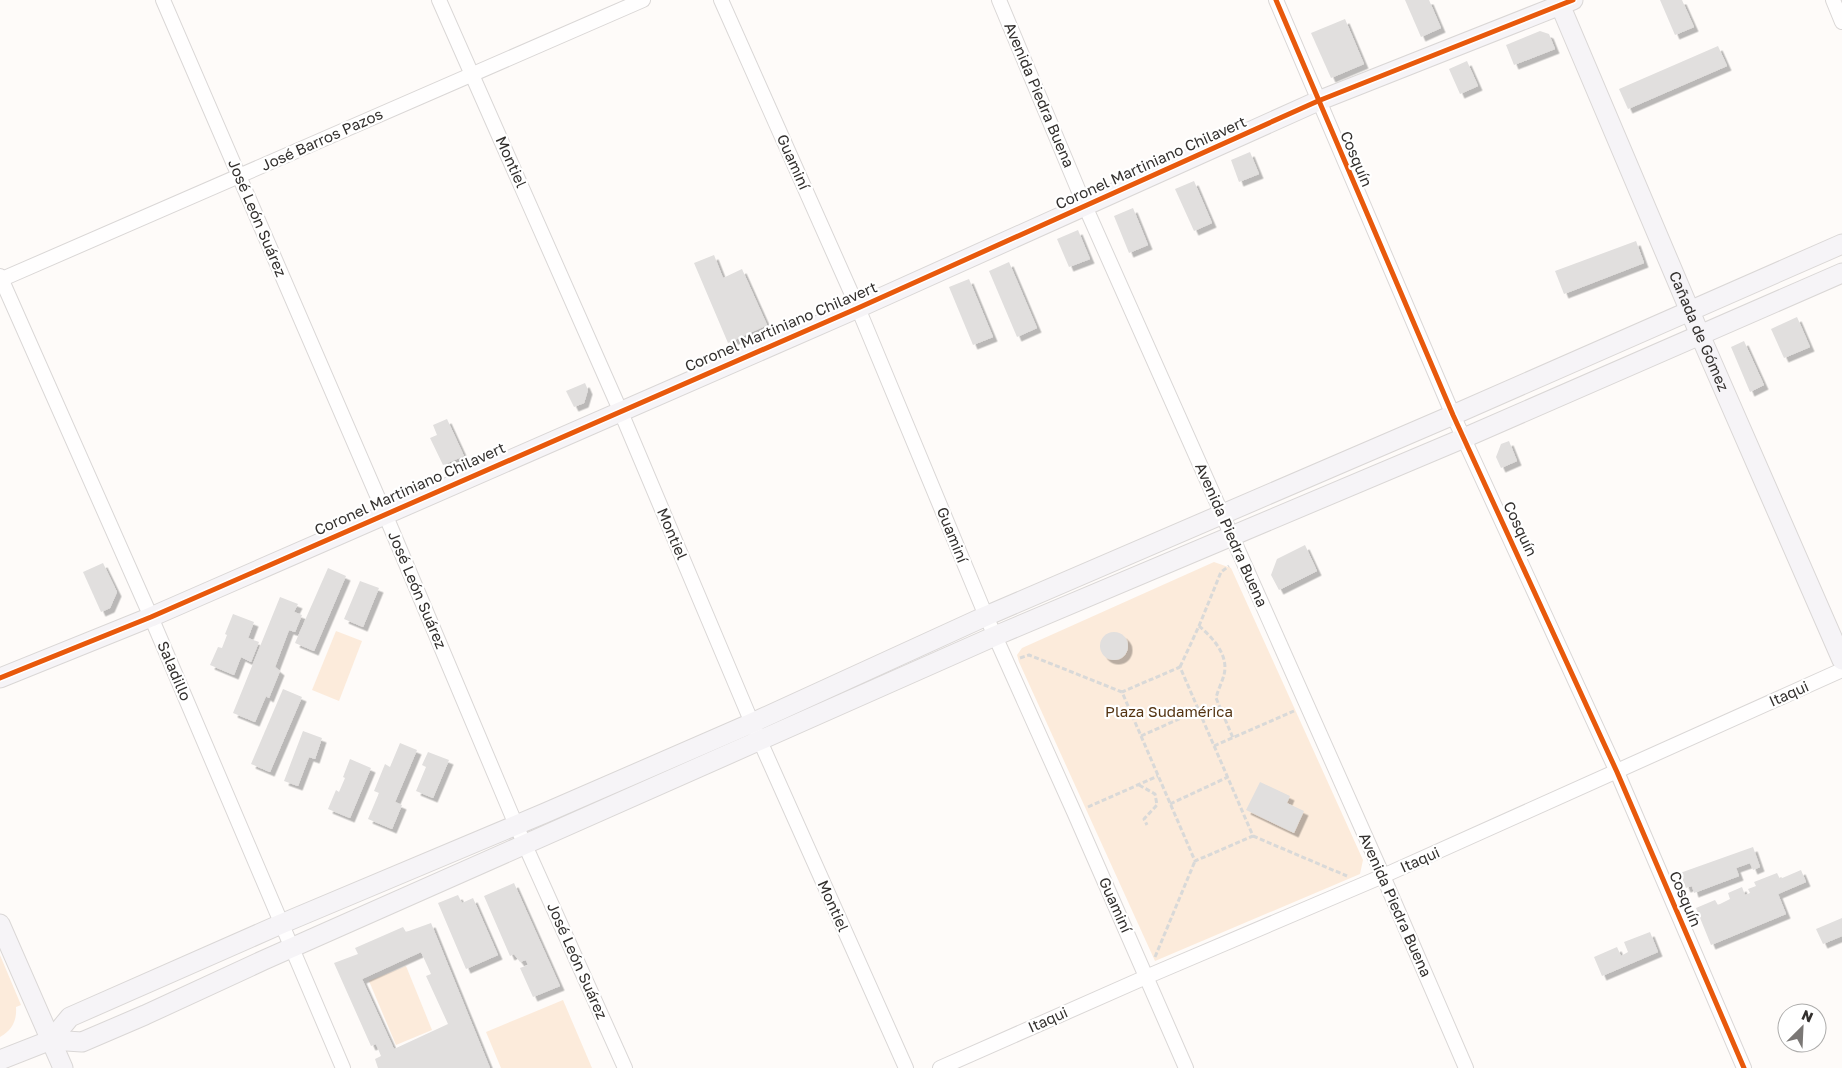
<svg xmlns="http://www.w3.org/2000/svg" width="1842" height="1068" font-family="'Golos Text',sans-serif">
  <style>
    .green { fill: #fcebdb }
    .building { fill: #e1dfde; fill-rule: evenodd; filter: url(#shadow) }
    .lines { fill: none; stroke-linecap: round; stroke-linejoin: round }
    .street-casing { stroke: #dad7d6; stroke-width: 16 }
    .secondary-casing { stroke: #dad7d6; stroke-width: 21 }
    .path { stroke: #d9d9d8; stroke-width: 3; stroke-dasharray: 5 2.5; stroke-linecap: butt }
    .street { stroke: #fffefe; stroke-width: 14 }
    .secondary { stroke: #f6f4f7; stroke-width: 19 }
    .cycleway-casing { stroke: #fff; stroke-width: 8 }
    .cycleway { stroke: #e8590c; stroke-width: 5 }
    .labels { text-anchor: middle; stroke-width: 4.5; stroke-linejoin: round; paint-order: stroke }
    .street-label { font-size: 15px; fill: #33302e; stroke: #fff }
    .park-label { font-size: 15px; fill: #533311; stroke: #fff }
  </style>
  <defs>
    <filter id="shadow"><feDropShadow dx="4.5" dy="4.5" stdDeviation="0" flood-color="#0004"/></filter>
  </defs>
  <rect width="100%" height="100%" fill="#fefbf9"/>
  <g class="green">
    <path d="M1214 562 1231 568 1363 860 1360 874 1155 961 1019 662 1017 655 1022 648Z"/>
    <path d="M336 631 362 641 339 701 312 690Z"/>
    <path d="M0 955 21 1005 16 1007C17 1021 12 1030 0 1037Z"/>
    <path d="M406 966 432 1030 396 1045 369 981Z"/>
    <path d="M563 1000 592 1068H501L486 1032Z"/>
  </g>
  <g class="building">
    <path d="M1405 0H1429L1441 28 1421 37Z"/>
    <path d="M1660 0H1682L1694 27 1675 35Z"/>
    <path d="M1345 19 1364 64 1331 78 1311 33Z"/>
    <path d="M1540 31 1549 34 1555 49 1514 65 1506 45Z"/>
    <path d="M1718 46 1727 66 1628 109 1619 89Z"/>
    <path d="M1467 61 1478 86 1460 94 1449 69Z"/>
    <path d="M1250 152 1259 174 1239 182 1231 160Z"/>
    <path d="M1194 181 1212 223 1194 231 1175 189Z"/>
    <path d="M1133 208 1148 245 1129 253 1114 216Z"/>
    <path d="M1078 230 1090 259 1069 267 1057 239Z"/>
    <path d="M1636 241 1644 263 1564 294 1555 271Z"/>
    <path d="M714 255 723 278 742 269 767 325 728 343 694 263Z"/>
    <path d="M1009 262 1037 328 1017 337 989 271Z"/>
    <path d="M969 279 993 337 973 345 949 287Z"/>
    <path d="M1797 317 1810 347 1784 358 1771 329Z"/>
    <path d="M1744 341 1764 385 1750 392 1731 347Z"/>
    <path d="M585 383 588 390 584 403 574 407 566 391Z"/>
    <path d="M447 419 464 456 443 465 430 438 437 435 433 425Z"/>
    <path d="M1509 441 1517 461 1501 468 1496 457 1501 444Z"/>
    <path d="M1305 545 1317 571 1279 590 1271 575 1277 559Z"/>
    <path d="M103 563 117 592 110 608 101 612 83 572Z"/>
    <path d="M328 568 346 576 314 651 295 643Z"/>
    <path d="M360 581 379 588 363 627 344 619Z"/>
    <path d="M280 597 298 604 294 612 302 615 295 632 289 630 275 667 280 671 269 698 266 696 255 722 233 713Z"/>
    <path d="M233 614 254 622 248 638 259 642 251 662 241 657 234 675 210 665 218 647 222 648 227 635 225 634Z"/>
    <circle cx="1114" cy="646" r="14"/>
    <path d="M283 689 302 697 270 772 251 764Z"/>
    <path d="M303 731 322 738 315 759 309 757 298 786 284 781Z"/>
    <path d="M400 743 417 750 395 802 402 805 392 829 368 819 379 793 374 791 385 764 390 767Z"/>
    <path d="M428 752 449 760 433 798 416 791 426 767 422 765Z"/>
    <path d="M350 759 371 768 350 818 328 809 336 790 339 792 345 778 343 777Z"/>
    <path d="M1260 782 1290 796 1287 803 1304 811 1294 833 1246 810Z"/>
    <path d="M1753 847 1760 867 1753 870 1750 863 1736 868 1739 876 1694 893 1692 886 1686 888 1680 873Z"/>
    <path d="M1801 870 1806 882 1778 894 1786 914 1711 945 1696 908 1715 900 1718 905 1730 899 1728 893 1742 887 1745 895 1750 893 1748 889 1756 886 1754 882 1777 873 1780 879Z"/>
    <path d="M514 883 560 986 533 997 520 968 528 965 526 960 520 962 514 954 510 956 484 896Z"/>
    <path d="M458 895 462 903 473 898 498 955 466 969 438 903Z"/>
    <path d="M1842 918V936L1823 944 1816 929Z"/>
    <path d="M431 923 490 1068H378L375 1059 381 1056 376 1044 371 1046 334 963 358 954 355 948 403 927 406 932ZM421 952 431 974 426 976 448 1024 394 1049 362 979Z"/>
    <path d="M1650 932 1658 952 1602 976 1594 957 1617 947 1621 956 1628 952 1624 942Z"/>
  </g>
  <g class="lines">
    <defs>
      <g id="street">
        <path d="M163 0 385 514 516 825 625 1068"/>
        <path d="M439 0 620 410 752 723 906 1068"/>
        <path d="M721 0 858 308 986 616 1074 812 1186 1068"/>
        <path d="M999 0 1085 206 1383 876 1466 1068"/>
        <path d="M1276 0 1453 415 1617 772 1744 1068"/>
        <path d="M1833 0 1842 22"/>
        <path d="M0 276 151 617 343 1068"/>
        <path d="M0 280 643 0"/>
        <path d="M940 1068 1146 977 1383 876 1842 670"/>
      </g>
      <g id="secondary">
        <path id="s1" d="M1558 0 1700 335 1842 660"/>
        <path d="M0 678 151 617 858 308 1318 101 1573 0"/>
        <path d="M0 924 63 1068"/>
        <path d="M51 1040 70 1017 281 924 545 813 752 723 986 616 1453 415 1842 244"/>
        <path d="M0 1060 51 1040 82 1042 145 1015 264 960 995 636 1464 438 1842 273"/>
      </g>
    </defs>
    <use href="#street" class="street-casing"/>
    <use href="#secondary" class="secondary-casing"/>
    <g class="path">
      <path d="M1199 626C1213 638 1229 655 1224 675 1222 682 1218 690 1216 698L1233 738"/>
      <path d="M1020 658 1029 655 1122 692 1195 861 1253 836 1180 667 1122 692"/>
      <path d="M1180 667 1199 626 1221 572 1229 566"/>
      <path d="M1141 736 1199 710"/>
      <path d="M1214 746 1294 711"/>
      <path d="M1139 785 1155 794 1157 805 1144 819 1147 825"/>
      <path d="M1170 804 1228 777"/>
      <path d="M1088 807 1158 776"/>
      <path d="M1253 836 1347 876"/>
      <path d="M1155 957 1195 861"/>
    </g>
    <use href="#street" class="street"/>
    <use href="#secondary" class="secondary"/>
    <defs>
      <g id="cycleway">
        <path d="M1276 0 1453 415 1617 772 1744 1068"/>
        <path d="M0 678 151 617 858 308 1318 101 1573 0"/>
      </g>
    </defs>
    <use href="#cycleway" class="cycleway-casing"/>
    <use href="#cycleway" class="cycleway"/>
  </g>
  <g class="labels">
    <g class="street-label">
      <text transform="translate(1039 95) rotate(67)" y="5">Avenida Piedra Buena</text>
      <text transform="translate(322 140) rotate(-24)" y="5">José Barros Pazos</text>
      <text transform="translate(1356 159) rotate(67)" y="5">Cosquín</text>
      <text transform="translate(511 162) rotate(66)" y="5">Montiel</text>
      <text transform="translate(793 162) rotate(66)" y="5">Guaminí</text>
      <text transform="translate(1151 163) rotate(-24)" y="5">Coronel Martiniano Chilavert</text>
      <text transform="translate(257 218) rotate(67)" y="5">José León Suárez</text>
      <text transform="translate(781 327) rotate(-23)" y="5">Coronel Martiniano Chilavert</text>
      <text dy="5" stroke="none"><textPath href="#s1" startOffset="360">Cañada de Gómez</textPath></text>
      <text transform="translate(410 489) rotate(-24)" y="5">Coronel Martiniano Chilavert</text>
      <text transform="translate(1520 529) rotate(65)" y="5">Cosquín</text>
      <text transform="translate(672 534) rotate(67)" y="5">Montiel</text>
      <text transform="translate(952 535) rotate(68)" y="5">Guaminí</text>
      <text transform="translate(1231 535) rotate(66)" y="5">Avenida Piedra Buena</text>
      <text transform="translate(417 590) rotate(67)" y="5">José León Suárez</text>
      <text transform="translate(174 671) rotate(67)" y="5">Saladillo</text>
      <text transform="translate(1789 694) rotate(-24)" y="5">Itaqui</text>
      <text transform="translate(1420 860) rotate(-24)" y="5">Itaqui</text>
      <text transform="translate(1685 899) rotate(67)" y="5">Cosquín</text>
      <text transform="translate(1115 905) rotate(66)" y="5">Guaminí</text>
      <text transform="translate(1395 905) rotate(66)" y="5">Avenida Piedra Buena</text>
      <text transform="translate(833 906) rotate(66)" y="5">Montiel</text>
      <text transform="translate(577 961) rotate(66)" y="5">José León Suárez</text>
      <text transform="translate(1048 1020) rotate(-24)" y="5">Itaqui</text>
    </g>
    <g class="park-label">
      <text x="1169" y="717">Plaza Sudamérica</text>
    </g>
  </g>
  <g transform="translate(1802 1028) rotate(24)"><circle r="24" fill="#ffffff" stroke="#adacab"/>
  <path d="M0-4L9 19L0 12L-9 19Z" fill="#7a7775"/>
  <text y="-8" font-size="14" font-weight="bold" text-anchor="middle" fill="#33302e">N</text>
  </g>
</svg>
